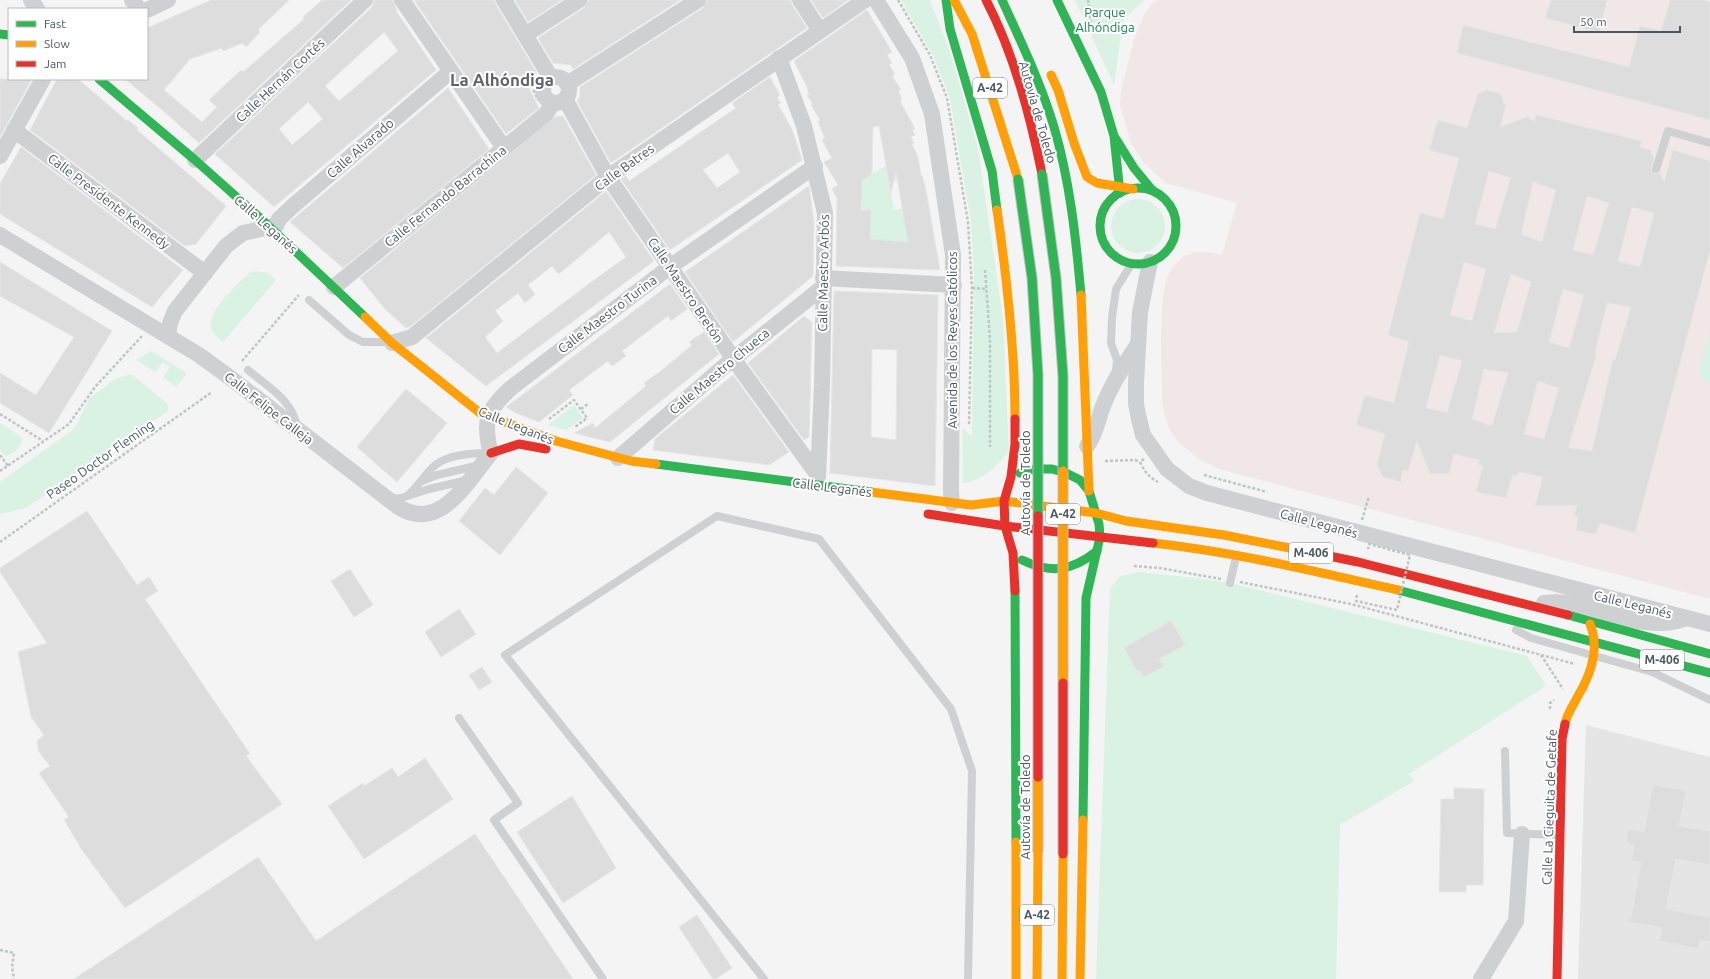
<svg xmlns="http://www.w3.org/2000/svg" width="1710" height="979" font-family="Ubuntu,sans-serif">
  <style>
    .education { fill: #e6e5e6 }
    .medical { fill: #f1e7e6 }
    .green { fill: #d9f2e3 }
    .building { fill: #ddddde; stroke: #e5e6e7; fill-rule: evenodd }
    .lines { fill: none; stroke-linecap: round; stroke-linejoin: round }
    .path { stroke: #bcc7c4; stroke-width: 2.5; stroke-dasharray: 3 2; stroke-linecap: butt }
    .lane { stroke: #ced0d2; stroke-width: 8 }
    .street { stroke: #ced0d2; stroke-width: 16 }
    .fast { stroke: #30b455; stroke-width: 9 }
    .slow { stroke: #ff9f0a; stroke-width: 9 }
    .jam { stroke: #e5322d; stroke-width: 9 }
    .fast-bridge-casing { stroke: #b9bec3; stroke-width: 11; stroke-linecap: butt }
    .slow-bridge-casing { stroke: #b9bec3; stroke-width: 11; stroke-linecap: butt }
    .jam-bridge-casing { stroke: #b9bec3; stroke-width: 11; stroke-linecap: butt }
    .path-bridge { stroke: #bcc7c4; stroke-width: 2.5; stroke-dasharray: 3 2; stroke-linecap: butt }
    .fast-bridge { stroke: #30b455; stroke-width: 9 }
    .slow-bridge { stroke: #ff9f0a; stroke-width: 9 }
    .jam-bridge { stroke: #e5322d; stroke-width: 9 }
    .labels { text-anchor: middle; stroke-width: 4; stroke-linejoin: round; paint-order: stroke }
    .shield { fill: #fff; stroke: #808990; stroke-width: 1 }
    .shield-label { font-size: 12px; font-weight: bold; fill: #4a5661 }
    .park-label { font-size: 13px; fill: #17864f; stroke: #fff }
    .street-label { font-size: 13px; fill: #4a5661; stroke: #fff }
    .district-label { font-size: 17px; font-weight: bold; fill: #5f6368; stroke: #fff }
  </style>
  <rect width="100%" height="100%" fill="#f4f4f4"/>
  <path class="education" d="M1586 725 1710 757V979H1578Z"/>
  <path class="medical" d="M1157 0H1710V599L1219 469 1200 460 1177 441 1170 430 1165 417 1162 401 1161 336 1163 295 1167 277 1175 264 1184 256 1197 252H1209L1222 255 1237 203 1166 183 1145 164 1131 143 1120 105 1121 90 1134 40 1143 17 1151 5Z"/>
  <g class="green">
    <path d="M901 0H930L949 49 978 148 1003 319 1009 452C996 466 983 481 963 483L962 428 972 436 974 273 971 222 950 98 933 55Z"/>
    <path d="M1075 0H1144L1123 20 1114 85Z"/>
    <path d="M899 158 896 170 898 181 889 182 894 210 903 208 909 242 870 239 861 245 862 191 855 195 850 187Z"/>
    <circle cx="1138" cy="226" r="27"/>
    <path d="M256 271 268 273 276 280 223 342C219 339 215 335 212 331 204 313 237 285 249 273Z"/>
    <path d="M1710 331V385H1708L1699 375V369Z"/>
    <path d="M151 351 187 373 176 387 163 377 170 367 163 362 155 372 136 360Z"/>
    <path d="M131 374 168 404V411L26 508 0 514V482L74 429 90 398 115 379Z"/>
    <path d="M574 405 583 418 566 430 548 425Z"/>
    <path d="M0 423 21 437 22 443 17 450 5 457 0 450Z"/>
    <path d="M1138 572 1195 578 1230 583 1527 656 1546 686 1409 774 1414 781 1340 825 1336 979H1096L1110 589 1120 576Z"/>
  </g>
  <g class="building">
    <path d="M211 0H289L258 30 260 32 246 47 242 43 223 51 222 48 190 59 164 90 202 122 217 107 209 100 241 70 243 72 304 19 303 17 322 0H351L199 143 168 115 125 79H147V28Z"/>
    <path d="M374 0H393L397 10 396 11 436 70 274 207 215 154 372 7ZM384 32 398 51 339 101 325 86ZM308 102 323 119 292 145 279 129Z"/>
    <path d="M414 0H495L496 5 537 73 529 80 531 83 528 86 539 108 506 134Z"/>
    <path d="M515 0H562L528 22Z"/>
    <path d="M588 0H680L573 69 571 65 553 63 538 38 584 8Z"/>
    <path d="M707 0H791L792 5 807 28 611 163 577 101 580 97V87L703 8Z"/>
    <path d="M811 0H848L823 18Z"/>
    <path d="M1551 0H1607L1599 32 1545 18Z"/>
    <path d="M1670 0H1703L1710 2V120L1457 53 1463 25 1629 67 1640 26 1661 31Z"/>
    <path d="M867 10 892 52 887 55 892 63 889 65 895 74 892 76 901 90 898 91 902 99 900 101 915 129 912 130 915 135 911 137 914 143 912 144 918 157 921 175H922L926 190 940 270 836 266 837 198 832 189 838 185 824 162 832 158 822 140 825 138 818 122 820 120 811 105 813 104 807 95 809 94 807 89H808L794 61ZM879 126 891 193 896 171 908 242 870 239 871 210H861L862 180 872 174 873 127Z"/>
    <path d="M770 77 780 95 777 98 781 103 778 105 792 129 802 160 670 250 621 179 626 176 629 181 736 108 732 103ZM728 153 740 172 717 188 703 170Z"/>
    <path d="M0 79H32L0 137Z"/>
    <path d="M57 79H78L127 121 128 120 138 128 137 130 226 206 196 244 185 246 30 130Z"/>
    <path d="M448 88 489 149 343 268 290 222Z"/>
    <path d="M1487 90 1501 94 1504 105H1506L1500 127 1527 117 1534 121 1536 115 1642 141 1640 147 1650 150 1654 159 1651 168 1652 172 1655 174 1660 173 1664 182 1673 150 1710 161V250L1635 533 1600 523 1597 532 1593 534 1576 530 1578 517 1574 516 1577 505 1535 506 1543 477 1519 472 1517 476 1513 474 1506 498 1476 492 1483 466 1478 465 1479 460 1454 454 1449 474H1430L1417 441 1408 471 1402 470 1401 482 1383 477 1377 465 1385 434 1356 425 1365 395 1394 403 1409 342 1388 335 1420 213 1443 219 1459 158 1429 150 1438 120 1467 128 1478 94ZM1489 171 1511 178 1495 229 1475 224ZM1533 182 1556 190 1542 242 1521 234ZM1587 196 1609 203 1593 255 1573 250ZM1632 207 1654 213 1640 267 1618 261ZM1464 262 1486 269 1472 321 1450 315ZM1511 274 1531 282 1517 332 1494 333ZM1563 289 1584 295 1569 348 1549 342ZM1607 303 1631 307 1615 360 1613 359 1592 451 1568 448 1597 353H1595ZM1440 355 1462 361 1447 413 1426 408ZM1484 369 1508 373 1492 426 1472 419ZM1538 381 1559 388 1544 439 1524 434Z"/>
    <path d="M563 116 596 175 411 326 406 328 385 309 360 278 555 117Z"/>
    <path d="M21 147 183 270 152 307 0 214V184Z"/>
    <path d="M809 186 814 223 813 276 733 342 685 272Z"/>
    <path d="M606 191 654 261 486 386 426 338ZM609 232 626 257 586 286 497 353 485 337 503 321 495 311 518 293 525 303 535 294 528 285 552 266 559 274Z"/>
    <path d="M0 262 112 331 49 433 0 403V373L36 395 74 337 0 296Z"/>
    <path d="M670 284 687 309 671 321 668 316 622 351 626 356 612 366 608 361 569 390 573 395 539 422 516 413 506 407Z"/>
    <path d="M834 291 938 295 935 486 830 473ZM872 349 897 350 896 440 871 437Z"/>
    <path d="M804 316 812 322 809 437 804 440 748 363Z"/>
    <path d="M704 332 719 354 610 442 574 433 593 423 595 428 646 386 644 383 661 371 692 345 689 342Z"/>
    <path d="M733 375 789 452 769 465 653 450 655 439Z"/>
    <path d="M406 389 447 423 397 482 357 447Z"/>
    <path d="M516 467 548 493 500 555 459 521 485 488 494 495Z"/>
    <path d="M87 511 137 585 149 577 158 591 145 599 250 754 246 756 282 804 125 908 79 846H80L64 820 69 817 39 773 50 766 39 752 37 741 44 735 31 717 18 652 47 643 0 572V568Z"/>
    <path d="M350 569 373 605 354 617 331 581Z"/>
    <path d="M459 609 476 634 441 657 425 632Z"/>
    <path d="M1171 621 1185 645 1159 659 1164 666 1144 677 1140 670 1137 671 1124 648Z"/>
    <path d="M482 667 492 682 479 690 469 675Z"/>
    <path d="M425 758 453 799 364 859 328 806 363 783 364 786 392 768 398 777Z"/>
    <path d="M1653 784 1686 791 1679 826 1710 831V865L1676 859 1666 909 1710 917V942L1700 940 1698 949 1659 941 1662 928 1630 922 1641 863 1631 861 1634 845 1626 843 1628 829 1644 832Z"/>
    <path d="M1454 788 1484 789 1483 885H1466V892H1439L1441 799H1454Z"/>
    <path d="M572 796 616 868 563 903 517 832Z"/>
    <path d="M475 834 573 979H74L258 857 316 941Z"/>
    <path d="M697 915 732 968 716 979H713L679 927Z"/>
  </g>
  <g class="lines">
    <g class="path">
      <path d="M898 0 930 55 947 98 968 222 972 288 969 425"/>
      <path d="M1088 0 1092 31"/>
      <path d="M537 81 533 89 538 100"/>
      <path d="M985 270 990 340V447"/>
      <path d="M972 288 987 289"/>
      <path d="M242 361 299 295"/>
      <path d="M581 409 588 404"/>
      <path d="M0 414 43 441"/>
      <path d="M549 419 574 400 587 418 575 427"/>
      <path d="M0 455 8 466"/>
      <path d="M1144 459 1140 462C1144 471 1149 477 1158 482"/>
      <path d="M1105 461 1135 460 1140 462"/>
      <path d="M0 471 69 424 95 387 142 336"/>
      <path d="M1204 475 1267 492"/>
      <path d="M1362 520 1369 496"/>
      <path d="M0 542 212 392"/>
      <path d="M1134 566 1160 568 1221 579"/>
      <path d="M1240 582 1351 604 1575 664"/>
      <path d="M1541 655 1563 689"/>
      <path d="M1550 709V703L1554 700"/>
      <path d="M0 950 14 953 12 967 14 979"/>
    </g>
    <g class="lane">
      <path d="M1656 169 1668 131 1710 143"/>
      <path d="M309 300 349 335 363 342H385"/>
      <path d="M248 370C268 387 294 401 297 428"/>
      <path d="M1116 371 1117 360 1111 343 1112 318 1116 289 1132 263"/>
      <path d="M422 481 437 475 480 465"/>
      <path d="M407 496C417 488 423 477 432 468 444 455 473 453 490 453"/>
      <path d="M390 499 401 498 429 489 468 480"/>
      <path d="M1230 583 1236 557"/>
      <path d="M1516 630 1531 638 1652 672 1710 700"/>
      <path d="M459 718 518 803 494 820 603 979"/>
      <path d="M1505 751 1507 833 1558 835"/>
      <path d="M764 979 505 655 717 516 819 539 951 709 972 771 968 979"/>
    </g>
    <g class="street">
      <path d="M31 0 37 9"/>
      <path d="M132 0 139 9"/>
      <path d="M402 0 504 148"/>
      <path d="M504 0 551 78"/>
      <path d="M800 0 820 31"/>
      <path d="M876 0 912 58 932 114 953 255 951 492 952 503"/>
      <path d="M147 10 168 0"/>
      <path d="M525 35 579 0"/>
      <path d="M779 58 804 126 825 213 822 385 818 477"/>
      <circle cx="556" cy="90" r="13"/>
      <path d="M567 84 698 0"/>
      <path d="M565 99 608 177 742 371 817 474"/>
      <path d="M14 130 205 273"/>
      <path d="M0 156 43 79"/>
      <path d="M195 160 365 0"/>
      <path d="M274 230 279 219 294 205 451 71"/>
      <path d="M0 235 199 355 232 379 397 506C440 535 468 480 491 453 482 421 487 410 511 388L671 266 815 166"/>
      <path d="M1150 262 1140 312 1136 383V404L1139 419 1143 435 1167 469 1189 486 1207 493 1710 624"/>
      <path d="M823 278 954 285"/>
      <path d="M334 287 546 114 553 103"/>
      <path d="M168 336 170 323 175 311 226 246 235 239 243 233 270 227"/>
      <path d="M392 343 412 337 608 177 865 0"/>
      <path d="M1087 446C1096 434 1098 419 1103 406 1112 383 1125 364 1138 344"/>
      <path d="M618 458 722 368 823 287"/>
      <path d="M1544 603C1551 602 1559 602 1566 603 1605 607 1644 633 1684 619"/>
      <path d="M1481 979 1516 921 1522 834"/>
    </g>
    <g class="fast">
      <path d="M946 0 950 29 992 171 997 210"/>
      <path d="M1002 0C1021 42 1041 83 1054 127 1070 181 1076 239 1081 295"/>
      <path d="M1057 0 1101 92 1114 136 1120 193"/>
      <path d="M0 34 9 35"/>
      <path d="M99 79 195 160 258 216 365 317"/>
      <path d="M1116 139 1134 168 1153 191"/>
      <circle cx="1138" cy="226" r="38"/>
      <path d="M656 464 871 492"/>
      <path d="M1020 473 1035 469H1052L1066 473 1080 480 1089 491 1099 524 1100 537 1086 598 1083 820"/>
      <path d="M1022 560C1051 574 1072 571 1097 551"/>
      <path d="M1398 590 1710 673"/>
      <path d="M1015 591 1016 842"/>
      <path d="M1568 615 1710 654"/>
    </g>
    <g class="slow">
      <path d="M954 0 972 34 1018 179"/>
      <path d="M1051 75 1058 90 1074 143 1087 177 1097 183 1133 189"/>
      <path d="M997 210C1007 279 1015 349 1015 419"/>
      <path d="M1081 295 1089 491"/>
      <path d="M365 317 392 343 480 413 556 441 631 461 656 464"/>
      <path d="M871 492 971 505 1004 501"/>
      <path d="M1004 501 1096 513 1126 521 1224 535 1310 552"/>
      <path d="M1153 543C1236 552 1317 572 1398 590"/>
      <path d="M1565 724C1567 713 1573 706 1578 696 1591 674 1600 648 1590 624"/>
      <path d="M1016 842V979"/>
      <path d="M1037 979 1038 852"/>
      <path d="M1062 979 1063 854"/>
      <path d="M1080 979 1083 820"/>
    </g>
    <g class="jam">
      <path d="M986 0C1014 54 1030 115 1042 174"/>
      <path d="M1015 419V444L1011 477 1004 501 1005 526 1013 553 1015 591"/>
      <path d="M491 453 519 444 546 449"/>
      <path d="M928 514 1005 526"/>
      <path d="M1005 526 1153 543"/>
      <path d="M1310 552 1358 562 1568 615"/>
      <path d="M1557 979 1562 739 1565 724"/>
    </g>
    <defs>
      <g id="fast-bridge">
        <path d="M1042 174 1056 278 1063 376V471"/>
        <path d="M1018 179 1032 278 1038 375V516"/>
      </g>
      <g id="slow-bridge">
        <path d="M1063 471V683"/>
        <path d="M1038 777V852"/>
      </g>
      <g id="jam-bridge">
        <path d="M1038 516V777"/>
        <path d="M1063 683V854"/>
      </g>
    </defs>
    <use href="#fast-bridge" class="fast-bridge-casing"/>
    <use href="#slow-bridge" class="slow-bridge-casing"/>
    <use href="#jam-bridge" class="jam-bridge-casing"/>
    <path class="path-bridge" d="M1357 595 1356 601 1397 610 1410 555 1369 544 1368 549"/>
    <use href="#fast-bridge" class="fast-bridge"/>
    <use href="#slow-bridge" class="slow-bridge"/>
    <use href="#jam-bridge" class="jam-bridge"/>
  </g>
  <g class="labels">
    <g class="shield">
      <rect x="973" y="78" width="34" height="20" rx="3"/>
      <rect x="1046" y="504" width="34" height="20" rx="3"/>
      <rect x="1289" y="543" width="44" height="20" rx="3"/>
      <rect x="1640" y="650" width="44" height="20" rx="3"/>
      <rect x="1020" y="905" width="34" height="20" rx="3"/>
    </g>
    <g class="shield-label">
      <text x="990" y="92">A-42</text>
      <text x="1063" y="518">A-42</text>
      <text x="1311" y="557">M-406</text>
      <text x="1662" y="664">M-406</text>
      <text x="1037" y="919">A-42</text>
    </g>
    <g class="park-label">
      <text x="1105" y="17">Parque<tspan x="1105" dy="15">Alhóndiga</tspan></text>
    </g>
    <g class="street-label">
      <text transform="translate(280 80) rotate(-43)" y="5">Calle Hernán Cortés</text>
      <text transform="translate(1038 112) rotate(74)" y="5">Autovía de Toledo</text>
      <text transform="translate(360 148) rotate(-41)" y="5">Calle Alvarado</text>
      <text transform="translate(624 167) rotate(-36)" y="5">Calle Batres</text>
      <text transform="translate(445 196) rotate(-39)" y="5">Calle Fernando Barrachina</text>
      <text transform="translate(109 201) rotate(37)" y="5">Calle Presidente Kennedy</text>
      <text transform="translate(266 224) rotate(42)" y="5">Calle Leganés</text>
      <text transform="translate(823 273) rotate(-89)" y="5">Calle Maestro Arbós</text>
      <text transform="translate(686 290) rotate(56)" y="5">Calle Maestro Bretón</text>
      <text transform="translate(607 314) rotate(-37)" y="5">Calle Maestro Turina</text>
      <text transform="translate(952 340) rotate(-90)" y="5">Avenida de los Reyes Católicos</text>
      <text transform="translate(719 371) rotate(-40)" y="5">Calle Maestro Chueca</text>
      <text transform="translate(269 408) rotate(38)" y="5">Calle Felipe Calleja</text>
      <text transform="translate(516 425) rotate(22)" y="5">Calle Leganés</text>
      <text transform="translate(100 459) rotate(-35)" y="5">Paseo Doctor Fleming</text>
      <text transform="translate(1025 483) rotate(-90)" y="5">Autovía de Toledo</text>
      <text transform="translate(832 487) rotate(7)" y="5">Calle Leganés</text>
      <text transform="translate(1319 523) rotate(15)" y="5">Calle Leganés</text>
      <text transform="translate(1633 604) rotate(14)" y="5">Calle Leganés</text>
      <text transform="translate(1025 807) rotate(-90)" y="5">Autovía de Toledo</text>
      <text transform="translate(1549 807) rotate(-88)" y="5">Calle La Cieguita de Getafe</text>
    </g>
    <g class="district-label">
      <text x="502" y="86">La Alhóndiga</text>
    </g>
  </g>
  <rect x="8" y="8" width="140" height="72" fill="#ffffff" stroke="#b7bbc0"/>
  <rect x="16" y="21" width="20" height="6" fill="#30b455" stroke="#b7bbc0"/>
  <text x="44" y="28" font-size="12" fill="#4a5661">Fast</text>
  <rect x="16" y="41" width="20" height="6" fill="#ff9f0a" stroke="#b7bbc0"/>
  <text x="44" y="48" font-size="12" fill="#4a5661">Slow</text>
  <rect x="16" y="61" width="20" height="6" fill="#e5322d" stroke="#b7bbc0"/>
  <text x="44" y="68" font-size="12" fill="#4a5661">Jam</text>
  <path d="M1574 26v6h106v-6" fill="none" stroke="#4a5661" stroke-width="2"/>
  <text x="1580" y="26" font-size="12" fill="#4a5661" stroke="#ffffff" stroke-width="3" paint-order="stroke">50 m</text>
</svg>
